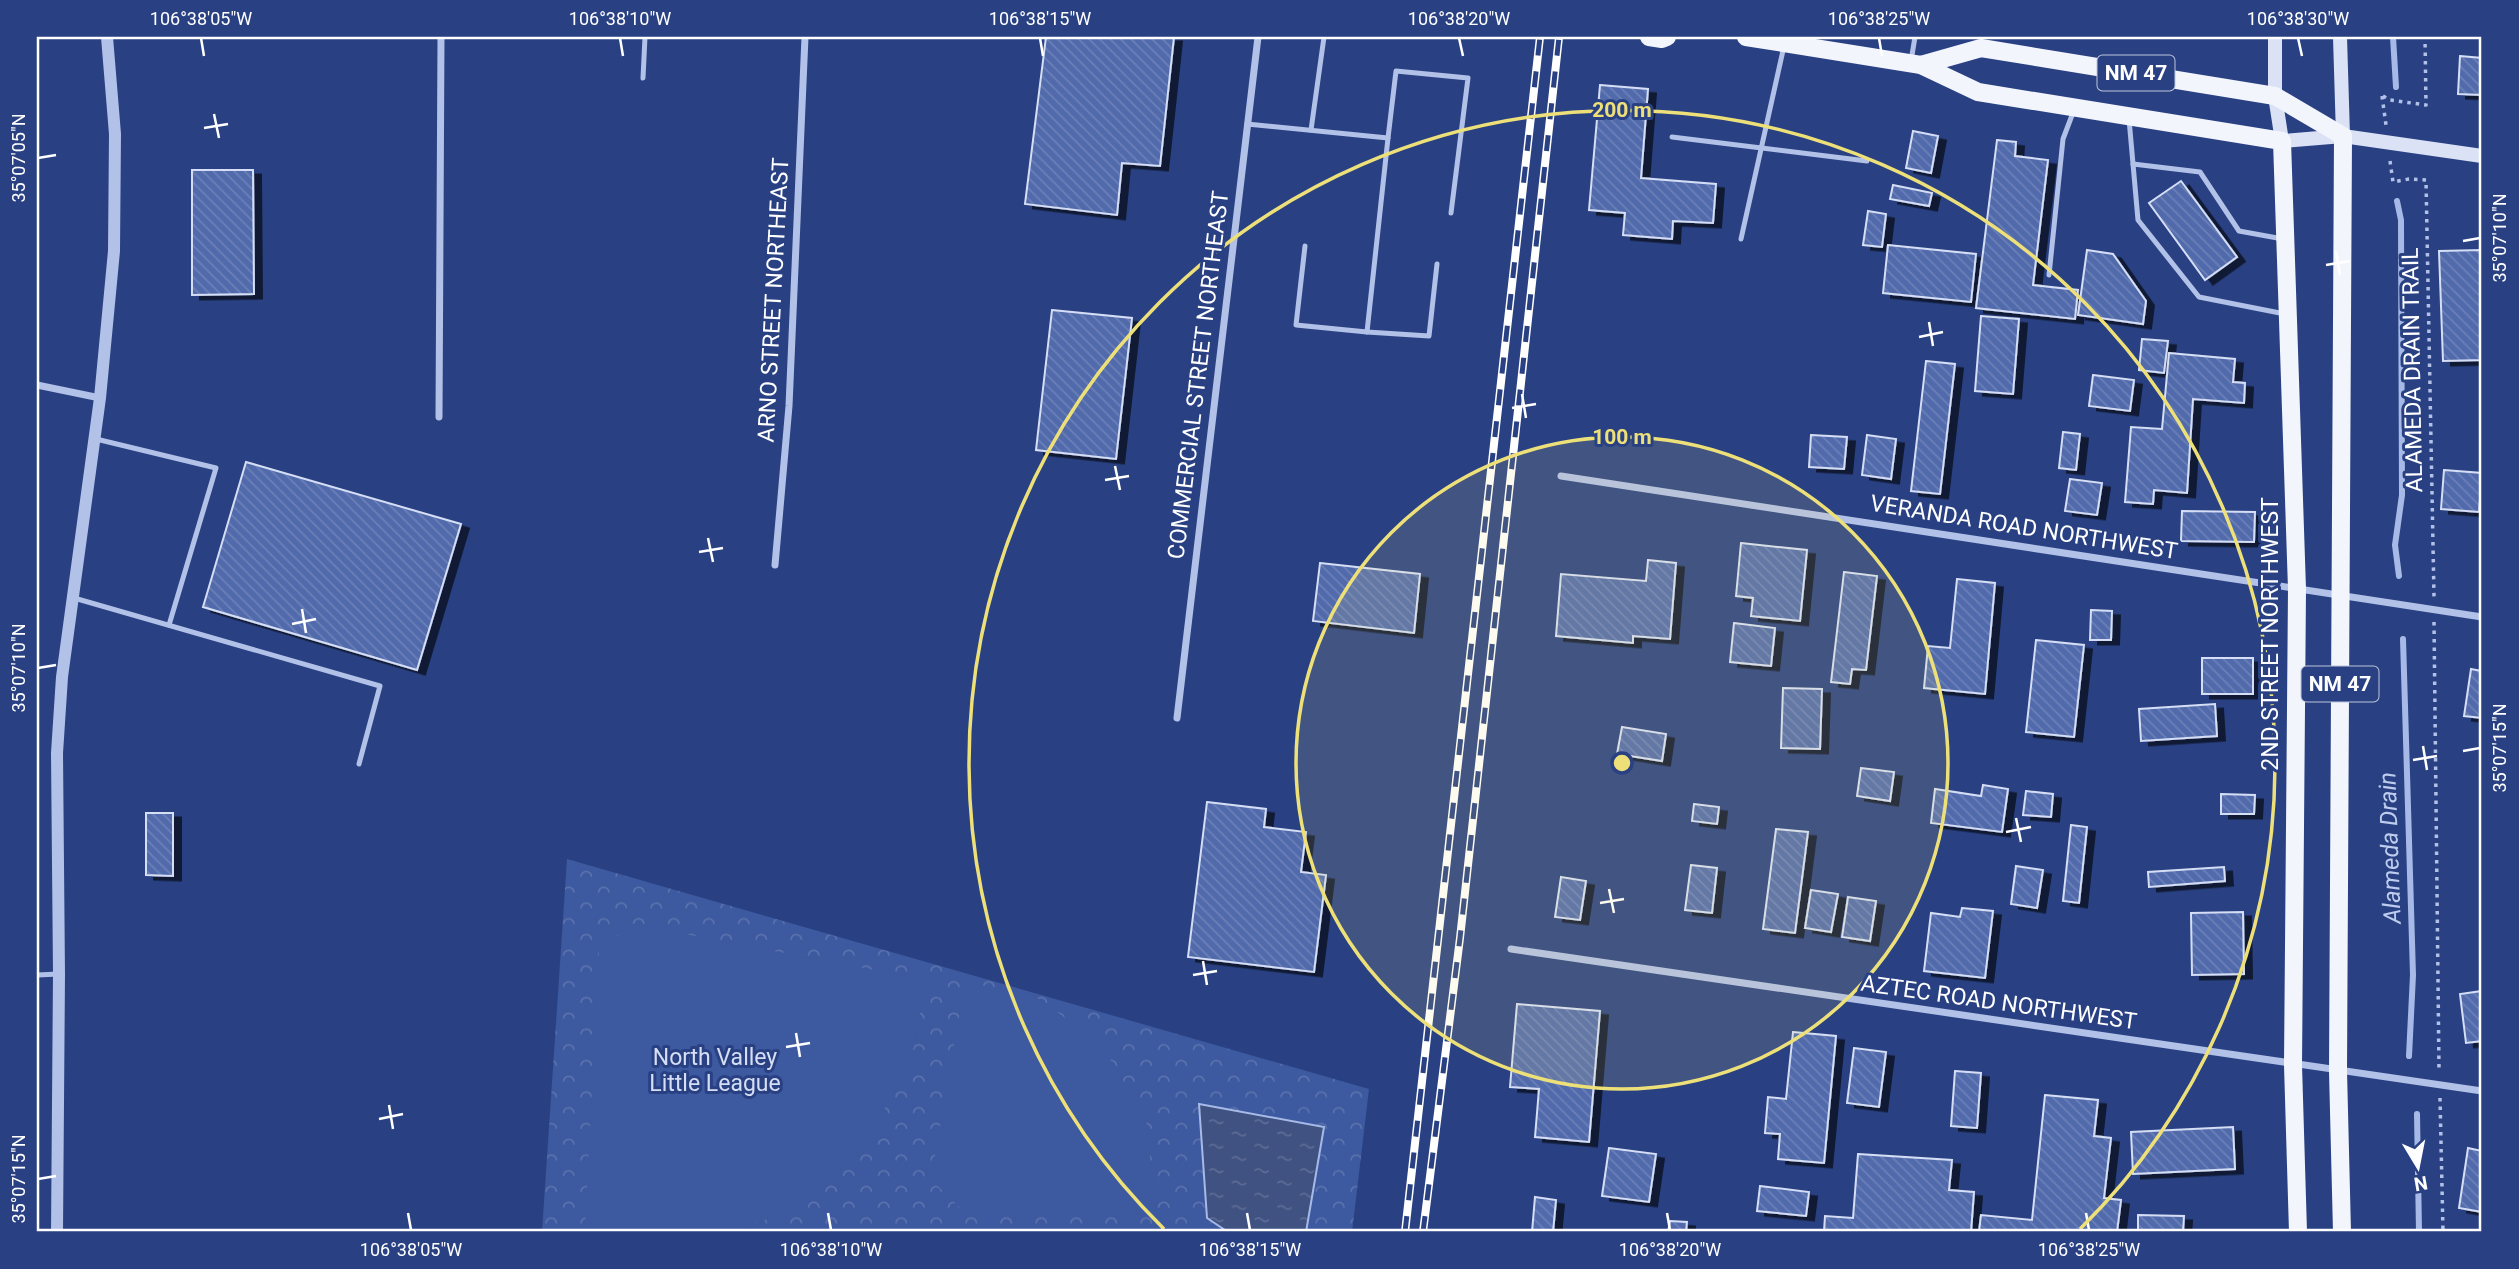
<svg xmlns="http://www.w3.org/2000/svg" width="2519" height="1269" font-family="Roboto,sans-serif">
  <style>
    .park { fill: url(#park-crowns) }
    .garden { fill: #3d599f }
    .water { fill: url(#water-ripples); stroke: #a7bae7; stroke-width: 2 }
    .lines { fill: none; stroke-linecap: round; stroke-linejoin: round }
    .stream { stroke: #a7bae7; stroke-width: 6 }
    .building { fill: url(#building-back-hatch); stroke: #d5def5; stroke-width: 2; filter: url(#shadow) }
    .path { stroke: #b2c1e7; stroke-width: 3.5; stroke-dasharray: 3.5 5; stroke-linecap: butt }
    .service { stroke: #b2c1e7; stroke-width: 5 }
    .minor { stroke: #b2c1e7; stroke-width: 7 }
    .tertiary { stroke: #b2c1e7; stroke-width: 12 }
    .secondary { stroke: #dbe2f6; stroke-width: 14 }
    .primary { stroke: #f3f5fd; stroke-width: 18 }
    .rail-casing { stroke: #fff; stroke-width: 8 }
    .rail { stroke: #294183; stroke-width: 5; stroke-dasharray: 16; stroke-linecap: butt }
    .ticks { fill: none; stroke: #fff; stroke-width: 2.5 }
    .ring { fill: none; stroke: #eee079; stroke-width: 3.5 }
    .labels { text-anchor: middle; stroke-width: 6; stroke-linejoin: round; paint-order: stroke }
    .shield { fill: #294183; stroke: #bfc6da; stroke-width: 2 }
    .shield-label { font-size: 21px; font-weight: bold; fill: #fff }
    .street-label { font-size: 23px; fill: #fff; stroke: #294183 }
    .park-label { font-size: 23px; fill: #d5def5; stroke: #294183 }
    .water-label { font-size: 24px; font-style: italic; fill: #beccee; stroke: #294183 }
    .centre { fill: #eee079; stroke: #294183; stroke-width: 3.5 }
    .ring-label { font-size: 21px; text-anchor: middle; font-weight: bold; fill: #eee079; stroke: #294183; stroke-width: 6; stroke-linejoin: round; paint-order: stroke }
    .neatline { fill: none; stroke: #fff; stroke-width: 2.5 }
    .ticks-label { font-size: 18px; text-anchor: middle; fill: #fff }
  </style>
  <defs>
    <pattern id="park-crowns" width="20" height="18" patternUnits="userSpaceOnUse" patternTransform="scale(1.75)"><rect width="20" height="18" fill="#3d599f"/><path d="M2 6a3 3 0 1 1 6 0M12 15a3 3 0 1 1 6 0" fill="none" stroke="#5a72ad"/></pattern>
    <pattern id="water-ripples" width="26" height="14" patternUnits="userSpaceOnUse" patternTransform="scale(1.75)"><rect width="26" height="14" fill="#405282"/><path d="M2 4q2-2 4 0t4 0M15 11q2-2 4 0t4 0" fill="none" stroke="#5d6c95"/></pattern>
    <pattern id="building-back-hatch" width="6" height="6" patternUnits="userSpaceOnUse" patternTransform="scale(1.75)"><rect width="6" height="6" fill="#516aab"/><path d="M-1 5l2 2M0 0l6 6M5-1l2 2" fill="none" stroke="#6b80b8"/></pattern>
    <filter id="shadow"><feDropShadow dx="8" dy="4.5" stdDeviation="0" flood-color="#0009"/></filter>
  </defs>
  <rect width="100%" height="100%" fill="#294183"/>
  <path class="park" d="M567 859 1369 1089 1352 1232H542Z"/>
  <g class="garden">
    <path d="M632 924 926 980 912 1056 866 1144 783 1212 736 1232H585L599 950Z"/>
    <path d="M965 982 1033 995 1101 1044 1146 1120 1156 1215 966 1214 931 1179Z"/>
  </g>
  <path class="water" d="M1199 1104 1324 1127 1306 1232H1228L1207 1218Z"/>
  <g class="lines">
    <g class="stream">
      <path d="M2393 37 2396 87"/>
      <path d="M2397 201 2401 220 2402 495 2395 545 2399 576"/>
      <path d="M2403 639 2413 975 2409 1056"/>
      <path d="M2417 1114 2419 1232"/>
    </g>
  </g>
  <g class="building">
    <path d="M1046 37H1174L1160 166 1122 163 1117 215 1025 204Z"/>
    <path d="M2460 56 2482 58V95L2458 94Z"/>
    <path d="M1600 85 1648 89 1641 178 1716 184 1713 223 1673 221 1672 239 1623 235 1625 213 1589 210Z"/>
    <path d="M1913 131 1938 136 1931 173 1906 168Z"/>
    <path d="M1997 140 2016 142 2015 156 2048 160 2033 285 2078 290 2075 319 1976 308Z"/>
    <path d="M192 170H253L254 294 192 295Z"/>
    <path d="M2181 181 2237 257 2205 280 2149 203Z"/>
    <path d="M1893 185 1932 193 1929 206 1890 199Z"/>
    <path d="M1868 211 1886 214 1882 247 1863 245Z"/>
    <path d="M1888 245 1976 254 1971 302 1883 293Z"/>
    <path d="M2087 250 2113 254 2146 301 2143 324 2078 315Z"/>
    <path d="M2482 250V360L2443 361 2439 251Z"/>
    <path d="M1052 310 1132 318 1116 459 1036 450Z"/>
    <path d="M1981 316 2019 319 2013 394 1975 391Z"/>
    <path d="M2142 339 2168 341 2164 373 2139 370Z"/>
    <path d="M2169 353 2235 359 2233 382 2245 383 2244 403 2193 399 2187 493 2154 490 2153 504 2125 502 2131 427 2162 429Z"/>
    <path d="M1926 361 1955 364 1940 494 1911 491Z"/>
    <path d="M2093 375 2134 380 2130 411 2089 406Z"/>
    <path d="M2063 432 2080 434 2076 470 2059 468Z"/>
    <path d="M1811 435 1847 437 1844 469 1809 467Z"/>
    <path d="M1867 435 1896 439 1891 479 1862 475Z"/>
    <path d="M246 462 461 524 417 670 203 607Z"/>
    <path d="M2444 470 2482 473 2479 512 2441 509Z"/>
    <path d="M2070 479 2102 483 2097 515 2065 511Z"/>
    <path d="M2182 511 2255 512 2254 542 2181 541Z"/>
    <path d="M1741 543 1807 550 1800 621 1751 616 1753 598 1736 596Z"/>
    <path d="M1648 560 1676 563 1670 639 1633 636V643L1556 636 1561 574 1646 581Z"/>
    <path d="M1320 563 1420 574 1414 633 1313 621Z"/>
    <path d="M1844 572 1877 576 1866 670 1852 669 1850 684 1831 682Z"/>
    <path d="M1957 579 1995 583 1985 694 1924 688 1928 646 1950 648Z"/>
    <path d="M2091 610 2112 611 2111 640H2090Z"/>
    <path d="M1734 623 1775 628 1771 666 1730 662Z"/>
    <path d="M2036 640 2084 645 2074 737 2026 732Z"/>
    <rect x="2202" y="658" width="51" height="36"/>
    <path d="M2471 669 2482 671V718L2464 716Z"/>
    <path d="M1783 688 1822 689 1820 749 1781 748Z"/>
    <path d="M2215 704 2217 736 2141 741 2139 709Z"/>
    <path d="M1622 727 1666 734 1662 761 1617 754Z"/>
    <path d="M1861 768 1894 772 1890 801 1857 796Z"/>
    <path d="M1983 785 2008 789 2002 832 1931 823 1935 789 1981 796Z"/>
    <path d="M2026 791 2053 794 2051 817 2023 815Z"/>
    <path d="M2221 794 2255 795 2254 814H2221Z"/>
    <path d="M1207 802 1266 809 1264 827 1306 832 1301 872 1326 875 1314 972 1188 957Z"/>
    <path d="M1694 804 1719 807 1717 824 1692 821Z"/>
    <path d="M146 813H173V876L146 875Z"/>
    <path d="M2071 825 2087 827 2079 903 2063 901Z"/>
    <path d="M1776 829 1808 832 1795 933 1763 929Z"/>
    <path d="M1691 865 1717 868 1712 913 1685 910Z"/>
    <path d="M2016 866 2043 870 2037 908 2011 904Z"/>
    <path d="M2224 867 2225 881 2149 887 2148 872Z"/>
    <path d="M1561 877 1586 881 1580 920 1555 917Z"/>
    <path d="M1811 890 1838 894 1831 932 1805 928Z"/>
    <path d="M1848 897 1876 901 1870 941 1842 937Z"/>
    <path d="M1962 908 1993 911 1985 978 1924 971 1931 913 1960 917Z"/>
    <path d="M2243 912 2244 974 2192 975 2191 913Z"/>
    <path d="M2482 991V1041L2466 1043 2460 994Z"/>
    <path d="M1517 1004 1600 1011 1589 1142 1535 1137 1539 1089 1510 1087Z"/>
    <path d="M1793 1032 1836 1036 1824 1163 1778 1159 1780 1134 1765 1133 1768 1097 1786 1099Z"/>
    <path d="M1854 1048 1886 1052 1879 1107 1847 1103Z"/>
    <path d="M1955 1071 1981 1073 1977 1128 1951 1126Z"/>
    <path d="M2045 1095 2098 1100 2094 1136 2111 1138 2104 1198 2121 1200 2117 1232H1979L1981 1215 2032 1220Z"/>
    <path d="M2233 1127 2235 1169 2133 1174 2131 1132Z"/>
    <path d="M1609 1148 1656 1154 1649 1202 1602 1196Z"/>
    <path d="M2468 1148 2482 1151V1212L2459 1208Z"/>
    <path d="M1858 1154 1952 1160 1949 1190 1974 1192 1971 1232H1824L1825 1216 1853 1218Z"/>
    <path d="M1760 1186 1809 1192 1806 1216 1757 1211Z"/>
    <path d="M1535 1197 1556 1200 1553 1232H1532Z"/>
    <path d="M2138 1215 2184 1216 2183 1232H2138Z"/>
    <path d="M1670 1221 1687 1222 1686 1232H1668Z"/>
  </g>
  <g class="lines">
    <g class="path">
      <path d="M2382 96 2386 125"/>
      <path d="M2383 96 2390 100 2426 105 2425 37"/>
      <path d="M2390 161 2393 182 2409 179 2426 180 2434 597"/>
      <path d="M2434 622 2439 1070"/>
      <path d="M2440 1098 2443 1232"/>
    </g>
    <g class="service">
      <path d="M1911 61 1915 37"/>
      <path d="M643 78 645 37"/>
      <path d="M2129 119 2138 220 2199 297 2285 314"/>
      <path d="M1247 124 1388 138 1367 332 1296 325 1305 246"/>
      <path d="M1311 130 1324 37"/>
      <path d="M1672 137 1867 161"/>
      <path d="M1388 138 1396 71 1468 78 1451 213"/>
      <path d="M2133 164 2200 172 2239 231 2283 239"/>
      <path d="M1741 239 1784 46"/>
      <path d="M2049 275 2063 139 2074 110"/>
      <path d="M1367 332 1429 336 1437 264"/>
      <path d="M96 439 216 468 169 625"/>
      <path d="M74 598 380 686 359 764"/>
      <path d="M37 975 59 974"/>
    </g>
    <g class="minor">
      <path d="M37 385 100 398"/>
      <path d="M439 417 441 37"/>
      <path d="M1561 476 2482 617"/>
      <path d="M775 565 789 406 805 37"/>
      <path d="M1177 718 1258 37"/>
      <path d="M1511 949 2482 1091"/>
    </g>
    <path class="tertiary" d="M57 1232 59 974 57 753 62 677 100 398 114 251 115 134 107 37"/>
    <g class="secondary">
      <path d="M2275 37V96L2282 141 2343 136 2482 156"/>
      <path d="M2340 37 2343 136"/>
    </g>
    <g class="primary">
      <path d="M1649 37 1662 39 1667 37"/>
      <path d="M1746 37 1921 65 1978 92 2282 141 2297 589 2293 1065 2298 1232"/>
      <path d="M1921 65 1981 48 2275 96 2343 136 2338 1071 2342 1232"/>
    </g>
    <defs>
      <g id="rail">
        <path d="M1405 1232 1540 37"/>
        <path d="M1423 1232 1460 938 1559 37"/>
      </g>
    </defs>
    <use href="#rail" class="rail-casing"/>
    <use href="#rail" class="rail"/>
  </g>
  <path class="ticks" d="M201 38 204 56M620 38 623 56M1040 38 1043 56M1459 38 1463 56M1879 38 1882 56M2298 38 2302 56M214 114 219 138M204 128 228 124M38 158 56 155M2463 241 2480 238M2336 251 2340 275M2326 265 2350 261M1929 322 1933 346M1919 337 1943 332M1522 394 1526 418M1512 408 1536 404M1115 466 1120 490M1105 480 1129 476M708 538 713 562M699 552 723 548M302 609 306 633M292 624 316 619M38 668 56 665M2423 746 2427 770M2463 751 2480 748M2413 760 2437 756M2016 818 2021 842M2006 832 2031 827M1609 889 1614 913M1600 903 1624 899M1203 961 1207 985M1193 975 1217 971M796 1033 800 1057M786 1047 810 1043M389 1105 393 1129M379 1119 403 1114M38 1179 56 1176M408 1213 411 1230M828 1213 831 1230M1247 1213 1250 1230M1667 1213 1670 1230M2086 1213 2089 1230"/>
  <circle cx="1622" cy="763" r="326" fill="#eee079" fill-opacity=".12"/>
  <g class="ring">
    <circle cx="1622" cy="763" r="326"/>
    <path d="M1164 1229A653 653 0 1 1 2080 1229"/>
  </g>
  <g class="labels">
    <g class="shield">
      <rect x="2097.5" y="55.5" width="77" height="35" rx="5"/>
      <rect x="2301.5" y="666.5" width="77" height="35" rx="5"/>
    </g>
    <g class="shield-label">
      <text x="2136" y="80">NM 47</text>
      <text x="2340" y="691">NM 47</text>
    </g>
    <g class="street-label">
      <text transform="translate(773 300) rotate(-87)" y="8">ARNO STREET NORTHEAST</text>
      <text transform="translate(2412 370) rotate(-91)" y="8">ALAMEDA DRAIN TRAIL</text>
      <text transform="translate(1198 375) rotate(-83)" y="8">COMMERCIAL STREET NORTHEAST</text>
      <text transform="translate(2024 527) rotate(9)" y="8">VERANDA ROAD NORTHWEST</text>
      <text transform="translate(2270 634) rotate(-90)" y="8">2ND STREET NORTHWEST</text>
      <text transform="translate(1999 1002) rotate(8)" y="8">AZTEC ROAD NORTHWEST</text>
    </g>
    <g class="park-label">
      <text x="715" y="1065">North Valley<tspan x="715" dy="26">Little League</tspan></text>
    </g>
    <g class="water-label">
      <text transform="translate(2390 848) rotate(-92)" y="8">Alameda Drain</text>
    </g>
  </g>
  <circle cx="1622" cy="763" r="10" class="centre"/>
  <g class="ring-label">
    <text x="1622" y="117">200 m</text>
    <text x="1622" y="444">100 m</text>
  </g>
  <rect width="2519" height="1269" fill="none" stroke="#294183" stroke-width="77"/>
  <g transform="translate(2418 1167) rotate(170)" stroke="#294183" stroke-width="5" paint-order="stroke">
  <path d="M0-5L12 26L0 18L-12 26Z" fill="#ffffff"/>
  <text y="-10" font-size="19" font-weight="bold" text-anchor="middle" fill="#ffffff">N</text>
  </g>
  <rect x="38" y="38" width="2442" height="1192" class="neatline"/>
  <g class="ticks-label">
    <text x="201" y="25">106°38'05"W</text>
    <text x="620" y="25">106°38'10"W</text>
    <text x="1040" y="25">106°38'15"W</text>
    <text x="1459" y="25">106°38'20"W</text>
    <text x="1879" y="25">106°38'25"W</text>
    <text x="2298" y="25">106°38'30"W</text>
    <text transform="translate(19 158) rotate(-90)" y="6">35°07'05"N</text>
    <text transform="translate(2500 238) rotate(-90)" y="6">35°07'10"N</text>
    <text transform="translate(19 668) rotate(-90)" y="6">35°07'10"N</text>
    <text transform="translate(2500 748) rotate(-90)" y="6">35°07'15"N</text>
    <text transform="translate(19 1179) rotate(-90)" y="6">35°07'15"N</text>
    <text x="411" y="1256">106°38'05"W</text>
    <text x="831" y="1256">106°38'10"W</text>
    <text x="1250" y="1256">106°38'15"W</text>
    <text x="1670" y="1256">106°38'20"W</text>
    <text x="2089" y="1256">106°38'25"W</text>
  </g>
</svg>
